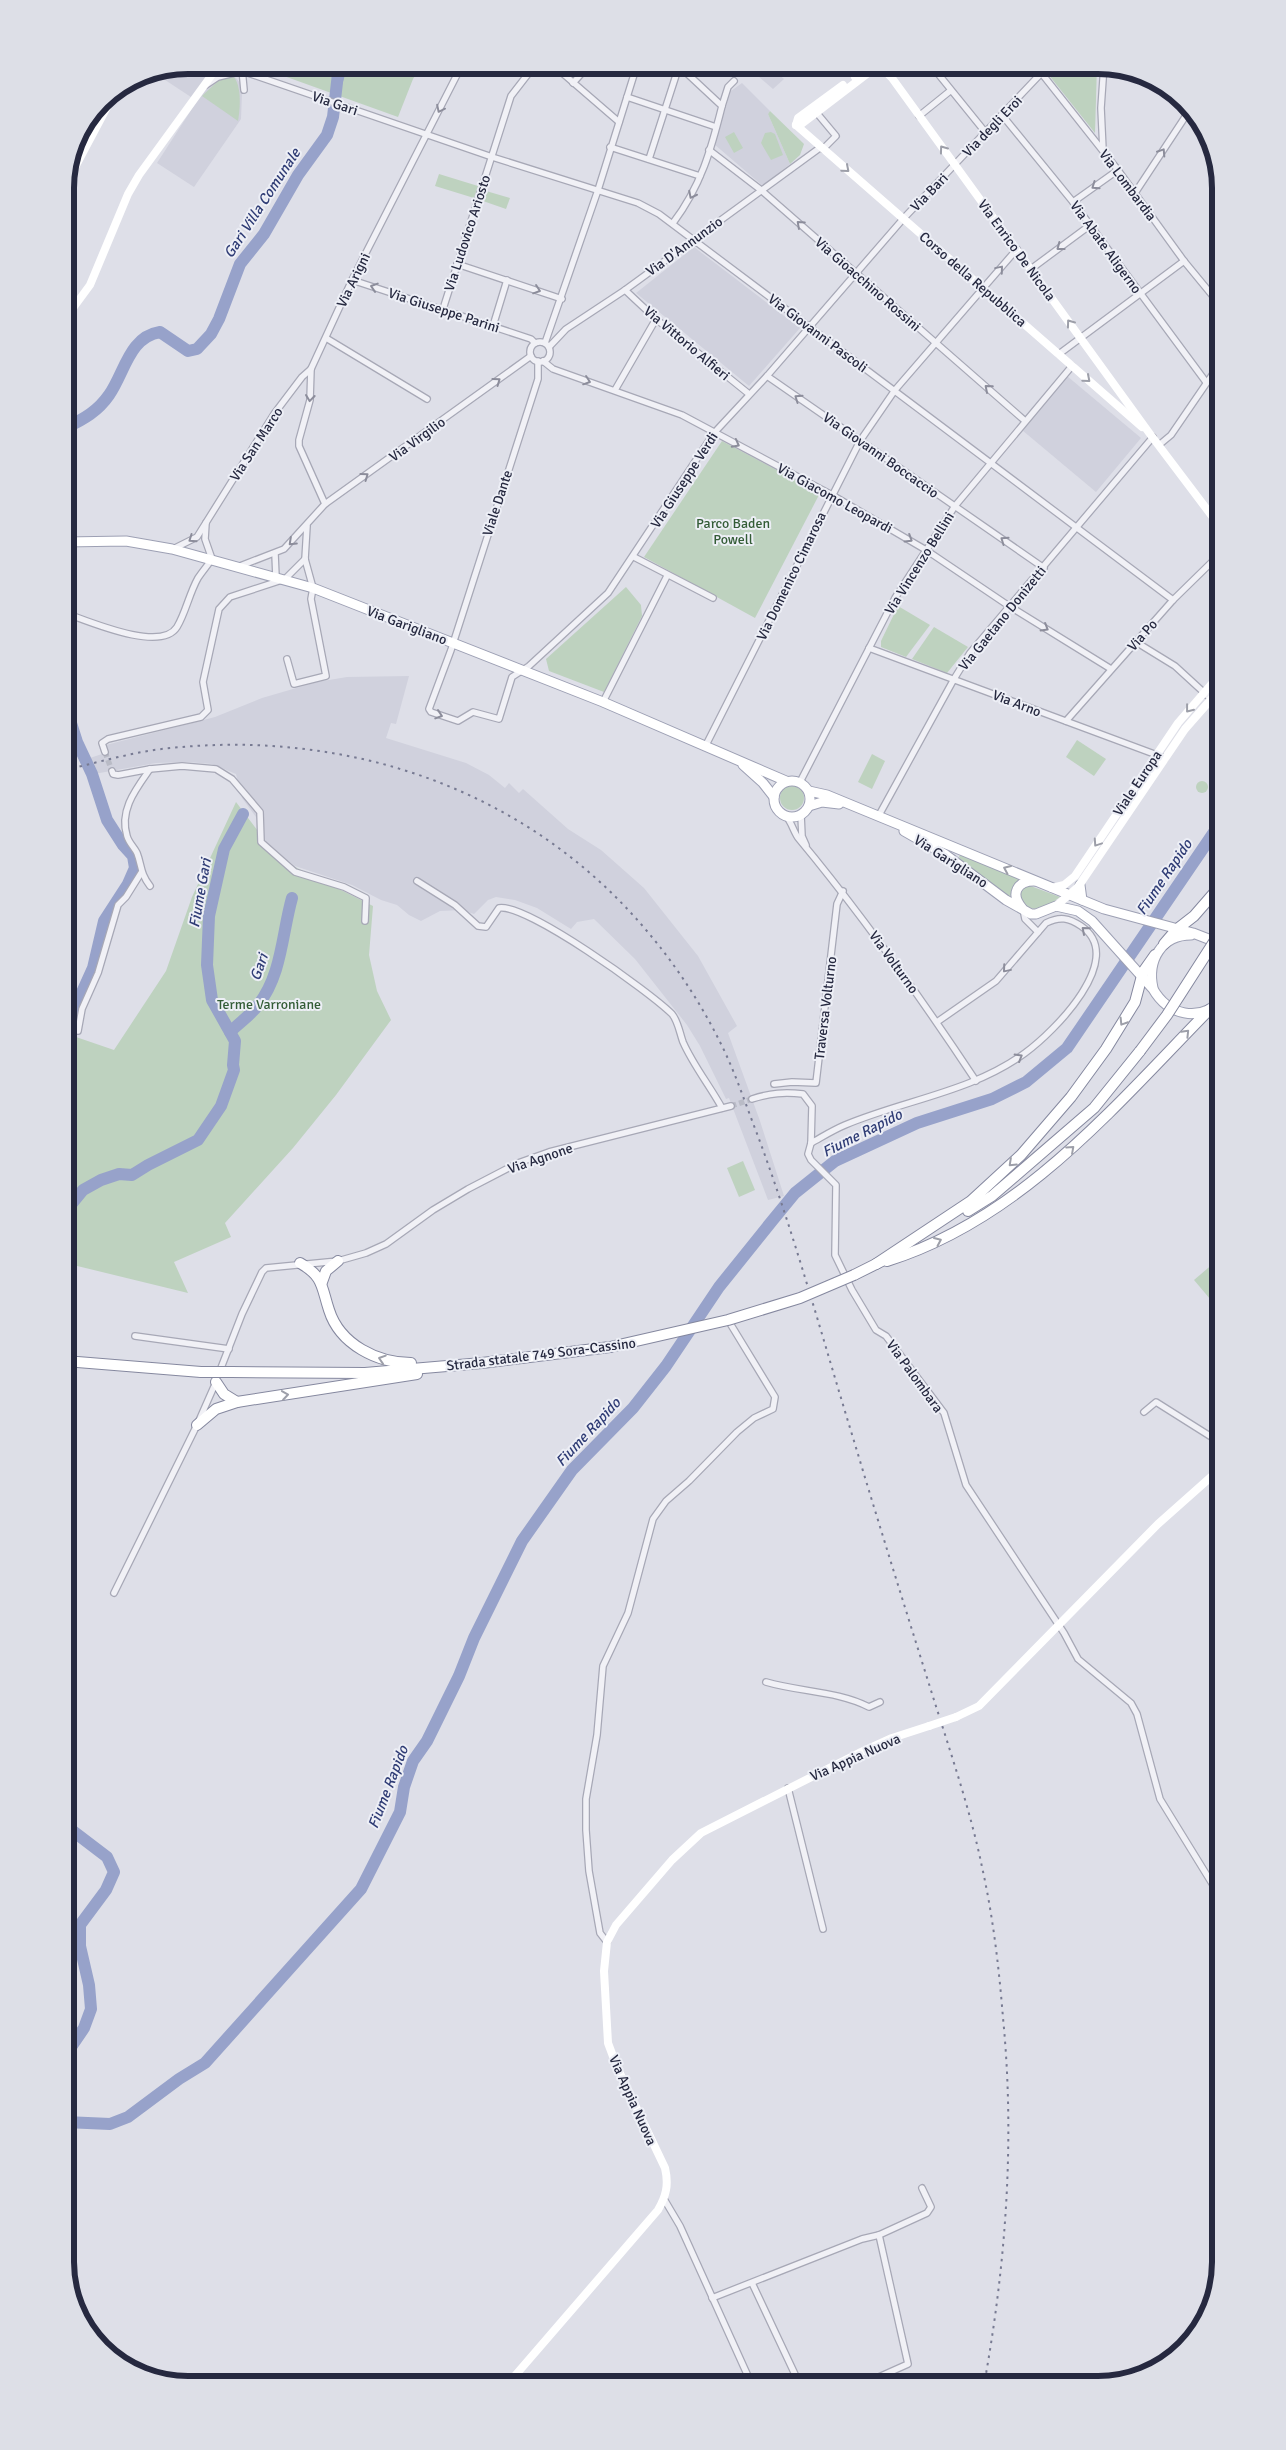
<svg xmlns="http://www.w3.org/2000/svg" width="1286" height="2450" font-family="Signika,sans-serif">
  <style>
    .built { fill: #d0d1dd }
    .green { fill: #bed2bf }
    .water { fill: #97a2ca }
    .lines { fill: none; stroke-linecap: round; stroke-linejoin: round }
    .river { stroke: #97a2ca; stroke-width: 12 }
    .street-tunnel { stroke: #b9bbc6; stroke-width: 5.5; stroke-dasharray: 5.5 3; stroke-linecap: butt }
    .street-casing { stroke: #a7a8b6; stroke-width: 8 }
    .primary-casing { stroke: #9da0b4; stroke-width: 11 }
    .highway-casing { stroke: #85889f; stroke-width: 12 }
    .street { stroke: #f1f1f6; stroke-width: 5.5 }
    .secondary { stroke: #fff; stroke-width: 8 }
    .primary { stroke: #fff; stroke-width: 9 }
    .highway { stroke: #fff; stroke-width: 10 }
    .rail { stroke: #777a92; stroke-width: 2; stroke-dasharray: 2.5 5; stroke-linecap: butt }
    .highway-bridge-casing { stroke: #85889f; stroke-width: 12; stroke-linecap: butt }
    .secondary-bridge { stroke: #fff; stroke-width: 8 }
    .highway-bridge { stroke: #fff; stroke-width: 10 }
    .oneway { stroke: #8c8d9b }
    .oneway2 { stroke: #9d9fa9 }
    .labels { text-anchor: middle; stroke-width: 4; stroke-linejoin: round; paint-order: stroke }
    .street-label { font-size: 14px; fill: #262940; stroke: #edeff6 }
    .park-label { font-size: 14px; fill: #335c36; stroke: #edeff6 }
    .water-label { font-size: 15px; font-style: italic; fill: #2f3c75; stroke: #edeff6 }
    .rim { fill: none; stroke: #262940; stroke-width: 6 }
  </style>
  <rect width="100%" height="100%" fill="#dedfe8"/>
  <g class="built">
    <path d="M188 65H217L236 78 240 83 242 93 241 119 194 187 157 163 197 101 153 72Z"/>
    <path d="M749 65H768L784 79 773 89 749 68Z"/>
    <path d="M742 83 770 111 768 114 790 164 763 186 714 144 731 91Z"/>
    <path d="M694 247 800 328 749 386 636 293Z"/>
    <path d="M1067 376 1141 438 1096 492 1022 430Z"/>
    <path d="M409 676 396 724 391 723 386 738 466 763 489 775 505 788 509 783 519 793 523 789 568 829 601 850 644 888 698 956 737 1026 728 1033 760 1121 784 1196 768 1200 729 1098 726 1099 700 1046 687 1025 635 959 594 919 577 922 571 929 537 908 515 900 496 897 488 900 474 914 462 910 440 911 421 921 409 915 397 905 381 900 352 885 295 866 267 844 256 817 242 798 236 774 212 764 188 762 156 763 94 774 90 758 108 752 106 745 215 717 262 698 317 682 347 677Z"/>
  </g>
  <g class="green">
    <path d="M253 65H422L413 79 398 117Z"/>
    <path d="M1056 65H1097L1095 133 1048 74Z"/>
    <path d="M229 77H234C242 88 240 109 238 121L202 96 218 81Z"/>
    <path d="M770 111 804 144 800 155 790 164 768 114Z"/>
    <path d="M734 132 743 148 734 153 725 137Z"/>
    <path d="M771 132 775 134 783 155 771 160 761 143 765 133Z"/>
    <path d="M439 174 478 186 474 198 435 186Z"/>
    <path d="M486 191 510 198 506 209 483 201Z"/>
    <path d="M722 441 820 493 755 618 644 557Z"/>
    <path d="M626 587 641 605 642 616 604 692 549 671 546 659Z"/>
    <path d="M898 606 930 625 906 657 881 647V641Z"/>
    <path d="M934 627 968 647 947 673 912 659Z"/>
    <path d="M1077 740 1106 759 1094 776 1066 757Z"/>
    <path d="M872 754 885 761 872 789 858 782Z"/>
    <circle cx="1202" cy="787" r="6"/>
    <circle cx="792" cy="798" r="12"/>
    <path d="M236 802 279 859 373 906 369 955 377 991 391 1020 336 1095 293 1148 225 1223 231 1237 174 1262 188 1293 65 1263V1062L76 1037 114 1050 166 971 192 897Z"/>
    <path d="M962 855 1020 879 1012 889 1010 899 960 861 959 856Z"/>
    <path d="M1028 885 1060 897C1049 905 1039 912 1025 907L1019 895 1023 888Z"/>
    <path d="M743 1161 755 1190 739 1197 727 1168Z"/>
    <path d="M1221 1257V1312L1194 1280Z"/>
  </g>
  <path class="water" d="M331 65H348L339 95 333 92Z"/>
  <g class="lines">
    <g class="river">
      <path d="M65 431 67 427C84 419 98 411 109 395 125 372 129 337 160 332L188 351 197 349 211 334 219 319 240 264 264 234 298 175 327 135 333 117 339 65"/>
      <path d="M230 1032C239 1023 251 1015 258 1005 282 975 282 933 292 898"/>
      <path d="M65 1045 79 999 93 968 104 921 128 884 135 868 133 856 123 845 107 820 92 774 77 742 65 704"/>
      <path d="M65 1212 83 1190 101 1180 119 1174 132 1175 148 1165 198 1140 221 1106 234 1070 233 1065 235 1041 212 1000 207 965 209 916 224 849 243 814"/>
      <path d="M65 2056 84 2028 91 2009 89 1985 80 1946V1925L106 1890 114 1872 107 1857 65 1825"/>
      <path d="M65 2122 110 2124 128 2117 179 2079 205 2063 361 1889 400 1812 404 1787 413 1761 427 1741 459 1676 474 1638 522 1541 572 1470 633 1408 666 1366 719 1287 772 1221 795 1193 835 1161 917 1123 992 1099 1026 1082 1067 1048 1221 822"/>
    </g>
    <g class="street-tunnel">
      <path d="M105 752 112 771"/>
      <path d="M731 1106 752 1099"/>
    </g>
    <defs>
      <g id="street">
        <path d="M224 65 236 70"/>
        <path d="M237 65 242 71 492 157 638 203 659 214 1173 600"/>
        <path d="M553 65 619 122"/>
        <path d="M931 65 986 133"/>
        <path d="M1035 65 1118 170 1184 261 1221 306"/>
        <path d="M242 69 244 90"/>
        <path d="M573 83 589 65"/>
        <path d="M206 85 218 77 242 71"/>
        <path d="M627 97 716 127"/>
        <path d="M722 106 728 87 734 81"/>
        <path d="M816 112 836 136 823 149"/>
        <path d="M1002 115 1073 202 1206 382"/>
        <path d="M919 116 950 91"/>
        <path d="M610 147 700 176"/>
        <path d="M709 150 761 190 1024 420"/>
        <path d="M1103 150 1101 108 1104 65"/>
        <path d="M649 159 679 66"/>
        <path d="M1135 193 1189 111"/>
        <path d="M1073 202 1118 170"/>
        <path d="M673 223C701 186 711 150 722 106L678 65"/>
        <path d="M457 264 562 299"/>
        <path d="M1031 269 1089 226"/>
        <path d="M352 280 531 339 535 343"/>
        <path d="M625 290 656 319 749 394"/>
        <path d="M443 309 511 96 535 65"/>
        <path d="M493 326 507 280"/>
        <path d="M326 338 427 399"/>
        <circle cx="540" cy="352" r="10"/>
        <path d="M545 343 598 190 637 65"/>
        <path d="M549 347 566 329 625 290 821 147"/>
        <path d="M1059 354 1184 261"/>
        <path d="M538 361V379L451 650 429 709 431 712 458 721 473 712 499 719 512 677 529 666 608 593 714 433 767 376 903 219 1049 65"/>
        <path d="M543 361 553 369 682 415 832 495 926 550 1009 606 1111 669"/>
        <path d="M767 376 1044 568"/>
        <path d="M615 390 656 319"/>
        <path d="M1159 445 1171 435 1221 362"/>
        <path d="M325 504 299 446V440L310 400 311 369 352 280 462 65"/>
        <path d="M173 549 197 537 274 414 302 377 311 369"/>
        <path d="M275 554 276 577"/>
        <path d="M634 557 713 598"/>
        <path d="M240 566 284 549 325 504 531 356"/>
        <path d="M65 613C88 621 161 653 177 627 186 612 189 594 198 578 202 572 207 566 212 559L205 539 206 523"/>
        <path d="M1136 642 1175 666 1211 699"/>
        <path d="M869 648 1165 758"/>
        <path d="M287 659 294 684 326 676 311 599 313 588 305 559 307 526"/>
        <path d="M603 702 667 576"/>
        <path d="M1066 721 1173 600 1221 553"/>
        <path d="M706 745 860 441 895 390 1017 249"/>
        <path d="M105 752 102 743 108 739 201 717 208 710 203 682 219 609 230 597 285 579 305 559"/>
        <path d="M112 771 113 774 118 775 150 769 182 766 216 769 232 779 260 812 261 842 295 872 344 887 366 898 365 921"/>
        <path d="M800 782 895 598 955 506 1072 366"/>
        <path d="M801 815 802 836 806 845"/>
        <path d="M786 816C792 823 794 833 799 839 863 916 921 998 976 1081"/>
        <path d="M878 817 954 679 970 653 1153 437"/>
        <path d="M417 881 455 905 478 926 486 927 499 908C526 903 650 992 672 1014 678 1021 680 1034 683 1042 693 1065 710 1086 722 1108"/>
        <path d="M150 886C140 873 142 866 137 853 134 847 129 843 127 836 119 810 136 789 150 769"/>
        <path d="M1023 909 1025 919 1038 932"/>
        <path d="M78 1031 82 1009 98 973 118 905 126 897 141 873"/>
        <path d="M774 1084 792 1082 816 1083 837 904 843 891"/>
        <path d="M752 1099C771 1093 784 1092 803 1094L812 1106 811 1143 808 1154 811 1160 836 1185 835 1255 852 1290 876 1330 886 1336 944 1413 966 1485 1064 1633 1078 1659 1131 1703 1137 1714 1160 1799 1221 1898"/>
        <path d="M811 1143C822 1137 833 1130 845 1125 904 1100 972 1092 1025 1053 1054 1032 1128 958 1081 926 1069 918 1060 916 1046 923L996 981 937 1022"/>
        <path d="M135 1336 229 1349"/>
        <path d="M219 1373 242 1314 262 1272 266 1268 338 1261 366 1253 386 1244 433 1210 468 1189 518 1163 549 1152 731 1106"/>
        <path d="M1144 1412 1156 1402 1221 1443"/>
        <path d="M114 1593 197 1425 216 1382"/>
        <path d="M766 1682C800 1692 838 1691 869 1707L880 1702"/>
        <path d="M788 1788 823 1929"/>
        <path d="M607 1942 600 1933 589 1871 586 1830V1799L597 1735 603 1666 628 1613 653 1519 666 1501 689 1481 737 1432 754 1418 773 1409 775 1397 728 1320"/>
        <path d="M664 2199 680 2226 752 2385"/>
        <path d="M752 2283 800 2385"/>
        <path d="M712 2298 862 2239 879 2235 927 2213 931 2207 922 2188"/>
        <path d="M861 2385 908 2364 879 2235"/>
      </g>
      <g id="primary">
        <path d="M65 542 126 541 172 549 313 588 603 702 786 781"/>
        <path d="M743 765 763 783 774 797"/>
        <circle cx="792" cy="799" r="18"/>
        <path d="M809 791 827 795 1104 909 1193 933 1211 940 1221 950"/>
        <path d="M809 806 822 802 839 804"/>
        <path d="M904 831 946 855 1006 900 1031 914H1036L1056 906 1078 911 1092 921 1153 989C1168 1015 1199 1023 1221 1000"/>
        <path d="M1080 885 1082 900"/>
        <path d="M1022 908C1010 894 1017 881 1034 881"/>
        <path d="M1153 988C1147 961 1161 935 1191 935"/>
      </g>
      <g id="highway">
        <path d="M1164 944 1176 930 1194 916 1221 885"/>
        <path d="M968 1211 992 1196 1094 1108 1140 1051"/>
        <path d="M887 1261C1021 1219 1114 1107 1209 1010"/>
        <path d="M300 1263C324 1277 321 1286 329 1310 340 1345 378 1363 411 1363"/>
        <path d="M876 1264 971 1201 1021 1155 1071 1097 1106 1049 1135 1002 1143 972 1155 955"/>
        <path d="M854 1275 882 1261"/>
        <path d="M322 1282 326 1271 338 1261"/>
        <path d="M65 1361 201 1372"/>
        <path d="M231 1372 365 1373 482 1363 610 1347"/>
        <path d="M216 1382 224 1394 237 1402"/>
        <path d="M197 1425 216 1409 237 1402 417 1374"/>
      </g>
    </defs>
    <use href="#street" class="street-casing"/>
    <use href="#primary" class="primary-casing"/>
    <use href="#highway" class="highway-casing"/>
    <use href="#street" class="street"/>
    <g class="secondary">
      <path d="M881 67 892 78 1150 434 1221 528"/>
      <path d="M855 77 867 66"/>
      <path d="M796 125 1142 427"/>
      <path d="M796 125H800L872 70"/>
      <path d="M796 125 798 118 843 85"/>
      <path d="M65 186 115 92"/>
      <path d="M65 319 90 285 128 194 139 175 219 65"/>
      <path d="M1052 888 1064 885 1075 876 1178 723 1221 673"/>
      <path d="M1056 906 1078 887 1185 729 1221 688"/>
      <path d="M956 1717 979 1706 1158 1524 1221 1468"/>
      <path d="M507 2385 658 2210C666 2196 669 2185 665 2168L617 2067 608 2043 604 1971 607 1942 616 1925 672 1860 701 1833 859 1753 892 1738 929 1726"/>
    </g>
    <use href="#primary" class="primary"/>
    <use href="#highway" class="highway"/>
    <path class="rail" d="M65 770C100 762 136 751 171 748 317 733 464 770 578 863 636 910 686 974 719 1040 734 1069 744 1100 756 1131 794 1232 822 1337 854 1441 880 1528 907 1614 934 1700 951 1754 971 1813 982 1867 993 1916 999 1968 1003 2018 1015 2140 1006 2264 984 2385"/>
    <defs>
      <g id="highway-bridge">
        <path d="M1140 1051 1167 1015 1221 931"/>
        <path d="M610 1347 728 1320 800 1298 854 1275"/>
        <path d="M201 1372H231"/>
      </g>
    </defs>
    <use href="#highway-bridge" class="highway-bridge-casing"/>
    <path class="secondary-bridge" d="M929 1726 956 1717"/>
    <use href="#highway-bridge" class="highway-bridge"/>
  </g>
  <defs><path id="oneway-chevron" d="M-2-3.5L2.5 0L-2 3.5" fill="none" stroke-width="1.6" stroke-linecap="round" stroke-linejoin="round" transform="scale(1.25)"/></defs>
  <g class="oneway">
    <use href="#oneway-chevron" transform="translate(440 109) rotate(116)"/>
    <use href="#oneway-chevron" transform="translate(1162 152) rotate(-57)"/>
    <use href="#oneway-chevron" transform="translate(1095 186) rotate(145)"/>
    <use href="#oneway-chevron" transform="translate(692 195) rotate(117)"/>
    <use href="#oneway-chevron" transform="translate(800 224) rotate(-138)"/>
    <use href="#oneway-chevron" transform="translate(1060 247) rotate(143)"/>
    <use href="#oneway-chevron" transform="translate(1000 269) rotate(-50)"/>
    <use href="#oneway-chevron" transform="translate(374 287) rotate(-162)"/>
    <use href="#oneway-chevron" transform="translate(537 290) rotate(19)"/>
    <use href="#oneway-chevron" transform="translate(497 381) rotate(-36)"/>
    <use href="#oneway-chevron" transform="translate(587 381) rotate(19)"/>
    <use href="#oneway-chevron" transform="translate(988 388) rotate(-139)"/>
    <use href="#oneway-chevron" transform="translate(310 398) rotate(97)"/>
    <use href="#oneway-chevron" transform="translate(798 398) rotate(-145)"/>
    <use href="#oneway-chevron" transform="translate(736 444) rotate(28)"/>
    <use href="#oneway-chevron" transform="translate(365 476) rotate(-36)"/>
    <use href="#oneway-chevron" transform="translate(192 539) rotate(145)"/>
    <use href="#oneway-chevron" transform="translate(909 539) rotate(32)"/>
    <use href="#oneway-chevron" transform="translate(1004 540) rotate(-145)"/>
    <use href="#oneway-chevron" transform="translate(292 542) rotate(137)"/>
    <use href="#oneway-chevron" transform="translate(1045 628) rotate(31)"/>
    <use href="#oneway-chevron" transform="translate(439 715) rotate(18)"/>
    <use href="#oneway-chevron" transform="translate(1085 930) rotate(-139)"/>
    <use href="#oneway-chevron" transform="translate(1006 969) rotate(130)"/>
    <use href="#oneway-chevron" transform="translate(1019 1057) rotate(-31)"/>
  </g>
  <g class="oneway2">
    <use href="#oneway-chevron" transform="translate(943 149) rotate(-126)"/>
    <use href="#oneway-chevron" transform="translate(846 169) rotate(41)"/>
    <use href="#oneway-chevron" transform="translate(1070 323) rotate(-126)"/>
    <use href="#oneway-chevron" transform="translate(1087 379) rotate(41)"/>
    <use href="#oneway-chevron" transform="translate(1189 709) rotate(128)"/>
    <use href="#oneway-chevron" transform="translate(1097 843) rotate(124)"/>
    <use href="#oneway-chevron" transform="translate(1007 869) rotate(-156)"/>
    <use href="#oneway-chevron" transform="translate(1123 1022) rotate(122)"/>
    <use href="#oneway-chevron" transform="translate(1186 1033) rotate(-46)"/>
    <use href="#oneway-chevron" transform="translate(1071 1149) rotate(-42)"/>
    <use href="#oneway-chevron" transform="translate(1012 1163) rotate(137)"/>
    <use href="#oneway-chevron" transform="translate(938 1241) rotate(-24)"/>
    <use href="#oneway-chevron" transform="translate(382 1359) rotate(-162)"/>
    <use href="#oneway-chevron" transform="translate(285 1395) rotate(-8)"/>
  </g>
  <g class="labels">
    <g class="street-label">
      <text transform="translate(335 103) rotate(19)" y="5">Via Gari</text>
      <text transform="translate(992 126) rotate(-46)" y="5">Via degli Eroi</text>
      <text transform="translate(1128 185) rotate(53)" y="5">Via Lombardia</text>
      <text transform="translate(929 192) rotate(-46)" y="5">Via Bari</text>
      <text transform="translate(467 233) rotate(-72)" y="5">Via Ludovico Ariosto</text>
      <text transform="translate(684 246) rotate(-36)" y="5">Via D'Annunzio</text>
      <text transform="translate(1106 247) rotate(54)" y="5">Via Abate Aligerno</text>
      <text transform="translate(1017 250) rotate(54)" y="5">Via Enrico De Nicola</text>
      <text transform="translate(973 279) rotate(41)" y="5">Corso della Repubblica</text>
      <text transform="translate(353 280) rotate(-64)" y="5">Via Arigni</text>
      <text transform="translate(868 284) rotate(41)" y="5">Via Gioacchino Rossini</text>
      <text transform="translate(444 310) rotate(18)" y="5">Via Giuseppe Parini</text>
      <text transform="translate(818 333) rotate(37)" y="5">Via Giovanni Pascoli</text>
      <text transform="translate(687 343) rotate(40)" y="5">Via Vittorio Alfieri</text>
      <text transform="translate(417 439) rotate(-36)" y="5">Via Virgilio</text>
      <text transform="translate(256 444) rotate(-57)" y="5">Via San Marco</text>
      <text transform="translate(881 455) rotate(35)" y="5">Via Giovanni Boccaccio</text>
      <text transform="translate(684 480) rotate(-57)" y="5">Via Giuseppe Verdi</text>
      <text transform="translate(835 498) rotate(29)" y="5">Via Giacomo Leopardi</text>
      <text transform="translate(497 503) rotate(-72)" y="5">Viale Dante</text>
      <text transform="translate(919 563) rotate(-58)" y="5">Via Vincenzo Bellini</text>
      <text transform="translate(791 576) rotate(-64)" y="5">Via Domenico Cimarosa</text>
      <text transform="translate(1002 618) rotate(-51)" y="5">Via Gaetano Donizetti</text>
      <text transform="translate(407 625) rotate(21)" y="5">Via Garigliano</text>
      <text transform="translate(1142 635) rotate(-48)" y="5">Via Po</text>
      <text transform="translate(1017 703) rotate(21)" y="5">Via Arno</text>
      <text transform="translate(1137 783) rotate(-56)" y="5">Viale Europa</text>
      <text transform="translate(951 861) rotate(33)" y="5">Via Garigliano</text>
      <text transform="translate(894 962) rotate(54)" y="5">Via Volturno</text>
      <text transform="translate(825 1008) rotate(-83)" y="5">Traversa Volturno</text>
      <text transform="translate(540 1158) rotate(-19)" y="5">Via Agnone</text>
      <text transform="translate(541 1354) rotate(-7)" y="5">Strada statale 749 Sora-Cassino</text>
      <text transform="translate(915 1376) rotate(54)" y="5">Via Palombara</text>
      <text transform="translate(855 1757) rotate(-24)" y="5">Via Appia Nuova</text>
      <text transform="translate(633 2100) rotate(66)" y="5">Via Appia Nuova</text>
    </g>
    <g class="park-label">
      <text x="733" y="528">Parco Baden<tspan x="733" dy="16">Powell</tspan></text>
      <text x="269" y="1009">Terme Varroniane</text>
    </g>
    <g class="water-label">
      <text transform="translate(262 203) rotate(-57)" y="5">Gari Villa Comunale</text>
      <text transform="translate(1164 877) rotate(-56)" y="5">Fiume Rapido</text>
      <text transform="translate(200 893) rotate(-80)" y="5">Fiume Gari</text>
      <text transform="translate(259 967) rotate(-71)" y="5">Gari</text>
      <text transform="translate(862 1133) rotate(-27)" y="5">Fiume Rapido</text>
      <text transform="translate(588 1432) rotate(-47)" y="5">Fiume Rapido</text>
      <text transform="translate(388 1787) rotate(-69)" y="5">Fiume Rapido</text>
    </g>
  </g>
  <path d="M0 0H1286V2450H0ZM188 74H1098A114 114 0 0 1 1212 188V2262A114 114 0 0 1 1098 2376H188A114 114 0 0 1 74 2262V188A114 114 0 0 1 188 74Z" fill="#dddfe7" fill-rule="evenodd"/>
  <path class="rim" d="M188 74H1098A114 114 0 0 1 1212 188V2262A114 114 0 0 1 1098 2376H188A114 114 0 0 1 74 2262V188A114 114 0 0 1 188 74Z"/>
</svg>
